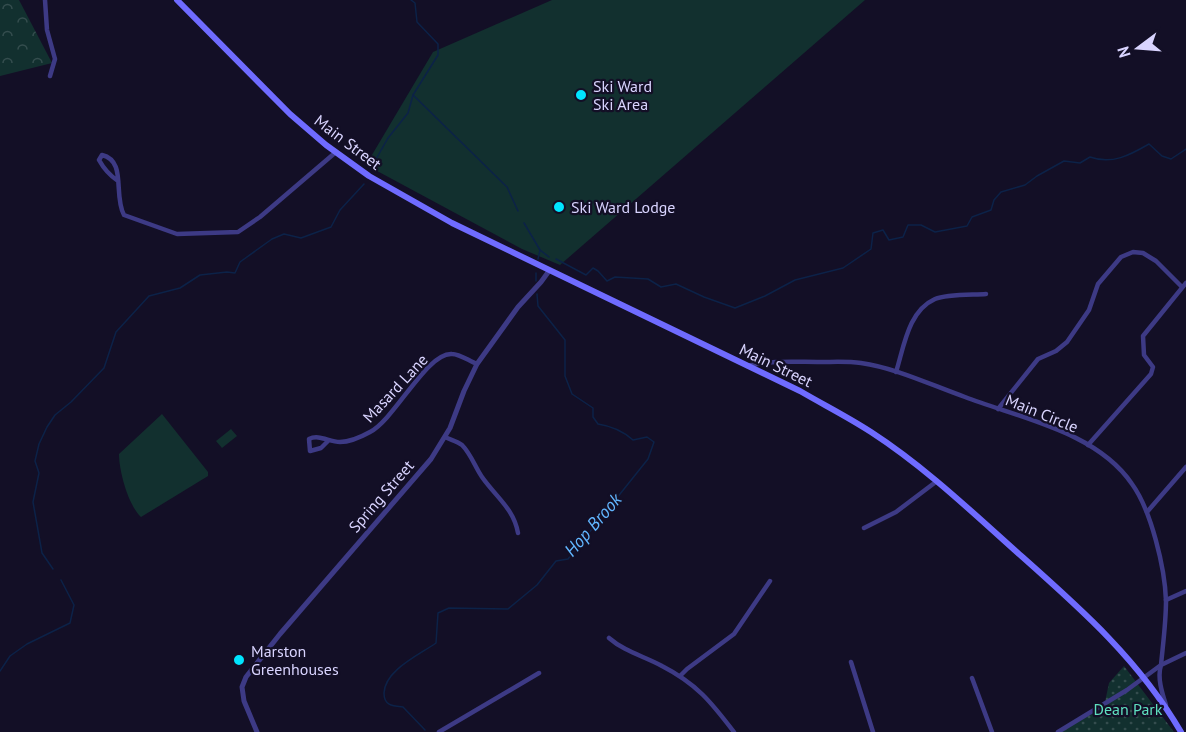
<svg xmlns="http://www.w3.org/2000/svg" width="1186" height="732" font-family="'PT Sans',sans-serif">
  <style>
    .forest { fill: url(#forest-crowns) }
    .park { fill: url(#park-dots) }
    .pitch { fill: #12302f }
    .lines { fill: none; stroke-linecap: round; stroke-linejoin: round }
    .stream { stroke: #0c2248; stroke-width: 1.5 }
    .minor { stroke: #3d3a85; stroke-width: 4.5 }
    .tertiary { stroke: #3d3a85; stroke-width: 5 }
    .secondary { stroke: #6f6bff; stroke-width: 6 }
    .poi-dot { fill: #00e5ff; stroke: #130f26; stroke-width: 2 }
    .labels { text-anchor: middle; stroke-width: 4.5; stroke-linejoin: round; paint-order: stroke }
    .poi-label { font-size: 16px; fill: #d9d4ff; stroke: #130f26; text-anchor: start }
    .street-label { font-size: 16px; fill: #d9d4ff; stroke: #130f26 }
    .park-label { font-size: 16px; fill: #5fe0c0; stroke: #130f26 }
    .water-label { font-size: 18px; font-style: italic; fill: #62b6ff; stroke: #130f26 }
  </style>
  <defs>
    <pattern id="forest-crowns" width="20" height="18" patternUnits="userSpaceOnUse" patternTransform="scale(1.5)"><rect width="20" height="18" fill="#12302f"/><path d="M2 6a3 3 0 1 1 6 0M12 15a3 3 0 1 1 6 0" fill="none" stroke="#344d4e"/></pattern>
    <pattern id="park-dots" width="8" height="8" patternUnits="userSpaceOnUse" patternTransform="scale(1.5)"><rect width="8" height="8" fill="#12302f"/><path d="M2 2h.1M6 6h.1" fill="none" stroke="#344d4e" stroke-width="1.8" stroke-linecap="round"/></pattern>
  </defs>
  <rect width="100%" height="100%" fill="#130f26"/>
  <path class="forest" d="M0 0H19L52 63 0 76Z"/>
  <path class="park" d="M1124 666 1174 732H1059L1105 702 1109 683Z"/>
  <g class="pitch">
    <path d="M552 0H865L560 265 522 249 366 165 433 52Z"/>
    <path d="M162 414 208 472V476L141 517C128 505 119 471 119 454Z"/>
    <path d="M231 429 237 436 222 448 216 441Z"/>
  </g>
  <g class="lines">
    <g class="stream">
      <path d="M411 0 415 3 417 22 438 44V55L413 95 507 187 518 211"/>
      <path d="M371 168 388 138 408 113 413 95"/>
      <path d="M524 223 540 250 538 259"/>
      <path d="M540 250 549 257"/>
      <path d="M556 259 586 275 593 268 598 271 607 281 615 277 648 279 661 287 676 284 704 297 735 308 765 296 795 280 843 268 871 249 873 233 883 230 889 240 903 237 908 225H921L935 232 967 226 972 217 991 210 994 200 1001 192 1025 185 1037 176 1064 161 1080 163 1090 157C1112 165 1130 155 1149 144L1162 156 1171 159 1186 149"/>
      <path d="M536 281V273"/>
      <path d="M53 569 42 553 33 502 39 473 35 461 39 444 47 427 55 415 71 402 104 368 116 332 149 296 180 288 200 275 227 272 235 273 240 262 272 239 284 234 301 238 331 227 340 210 364 184"/>
      <path d="M0 671 10 656 27 644 70 623 74 605 61 580"/>
      <path d="M425 730 403 707C393 706 384 706 384 693 385 670 419 655 436 643L438 613 449 608 508 609 537 585 556 561 568 559 648 459 654 442 647 437 633 440C623 431 611 426 598 424L593 417V408L572 394 565 376V340L538 306 537 294"/>
    </g>
    <g class="minor">
      <path d="M45 0 47 30 55 59 50 76"/>
      <path d="M118 181C109 175 104 169 99 160L102 155C127 161 113 195 124 215L177 234 238 232 260 217 336 152"/>
      <path d="M747 366C771 360 795 362 820 362 833 362 847 361 861 363 896 368 931 385 965 397 1020 418 1097 432 1132 484 1151 510 1165 568 1166 601 1166 622 1163 644 1161 665L1127 690 1058 732"/>
      <path d="M896 372C904 347 908 311 935 299 947 294 972 295 986 294"/>
      <path d="M998 409 1038 359 1056 351 1067 342 1089 310 1098 284 1121 257 1133 252 1143 253 1156 261 1182 287"/>
      <path d="M445 437C451 440 457 441 462 445 471 454 475 467 482 477 496 497 514 509 518 533"/>
      <path d="M328 441 321 448 310 451 309 439C319 434 329 442 340 442 350 442 361 437 370 432 395 419 427 352 452 354 460 354 469 361 477 364"/>
      <path d="M1088 445 1151 374 1153 367 1144 355 1143 336 1186 283"/>
      <path d="M1147 512 1186 467"/>
      <path d="M864 528 896 512 937 481"/>
      <path d="M1166 600 1186 591"/>
      <path d="M609 638C625 652 644 656 662 666 697 684 711 702 734 732"/>
      <path d="M851 662 873 732"/>
      <path d="M680 676 687 669 734 634 770 581"/>
      <path d="M972 678 992 732"/>
      <path d="M1166 705C1162 693 1157 677 1161 665L1186 653"/>
      <path d="M439 732 539 673"/>
    </g>
    <path class="tertiary" d="M257 732 244 701 242 687 246 677 280 634 431 459 450 428 464 391 477 364 518 307 541 282 549 271"/>
    <path class="secondary" d="M177 0 290 114 326 145 369 176 452 223 800 391C824 405 848 417 871 432 925 467 972 512 1019 554 1081 609 1139 660 1181 732"/>
  </g>
  <g class="poi-dot">
    <circle cx="581" cy="95" r="6"/>
    <circle cx="559" cy="207" r="6"/>
    <circle cx="239" cy="660" r="6"/>
  </g>
  <g class="labels">
    <g class="poi-label">
      <text x="593" y="92">Ski Ward<tspan x="593" dy="18">Ski Area</tspan></text>
      <text x="571" y="213">Ski Ward Lodge</text>
      <text x="251" y="657">Marston<tspan x="251" dy="18">Greenhouses</tspan></text>
    </g>
    <g class="street-label">
      <text transform="translate(348 142) rotate(37)" y="6">Main Street</text>
      <text transform="translate(776 365) rotate(26)" y="6">Main Street</text>
      <text transform="translate(395 388) rotate(-47)" y="6">Masard Lane</text>
      <text transform="translate(1042 413) rotate(22)" y="6">Main Circle</text>
      <text transform="translate(381 496) rotate(-49)" y="6">Spring Street</text>
    </g>
    <g class="park-label">
      <text x="1128" y="715">Dean Park</text>
    </g>
    <g class="water-label">
      <text transform="translate(593 525) rotate(-49)" y="6">Hop Brook</text>
    </g>
  </g>
  <g transform="translate(1138 48) rotate(254)" stroke="#130f26" stroke-width="4.5" paint-order="stroke">
  <path d="M0-4.5L10 22L0 15L-10 22Z" fill="#d9d4ff"/>
  <text y="-9" font-size="16" font-weight="bold" text-anchor="middle" fill="#d9d4ff">N</text>
  </g>
</svg>
